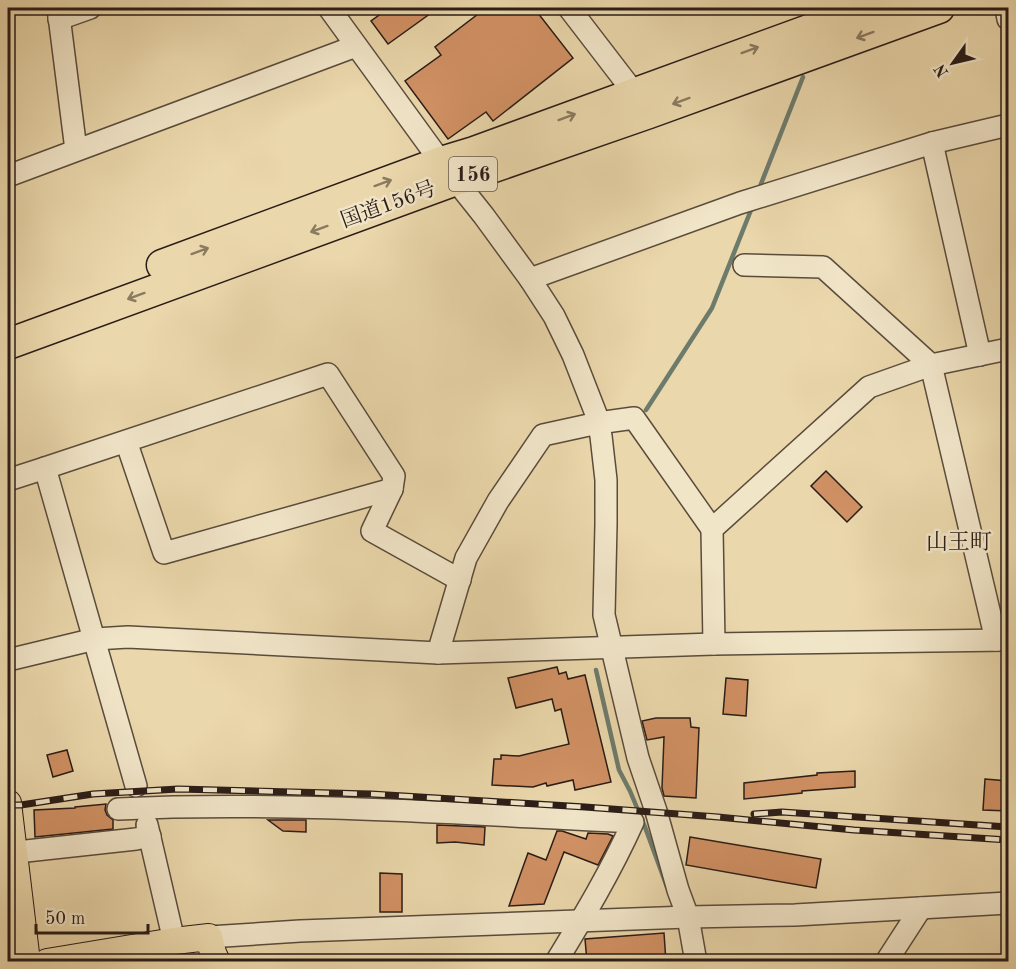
<svg xmlns="http://www.w3.org/2000/svg" width="1016" height="969" font-family="'Old Standard TT','Noto Serif JP',serif">
  <style>
    .lines { fill: none; stroke-linecap: round; stroke-linejoin: round }
    .stream { stroke: #6d7b6c; stroke-width: 4.5 }
    .building { fill: #d19164; stroke: #2a1c17; stroke-width: 1.5 }
    .minor-casing { stroke: #5a4b3c; stroke-width: 24 }
    .major-casing { stroke: #2a1c17; stroke-width: 28 }
    .highway-casing { stroke: #2a1c17; stroke-width: 33 }
    .minor { stroke: #f1e5c8; stroke-width: 21 }
    .major { stroke: #ead7ab; stroke-width: 26 }
    .highway { stroke: #ead7ab; stroke-width: 30 }
    .rail-casing { stroke: #2a1c17; stroke-width: 7 }
    .rail { stroke: #f1e5c8; stroke-width: 4.5; stroke-dasharray: 14; stroke-linecap: butt }
    .oneway { stroke: #8a7a61 }
    .labels { text-anchor: middle; stroke-width: 5; stroke-linejoin: round; paint-order: stroke }
    .shield { fill: #f1e5c8; stroke: #66584c; stroke-width: 1.5 }
    .shield-label { font-size: 20px; font-weight: bold; fill: #2a1c17 }
    .street-label { font-size: 21px; fill: #2a1c17; stroke: #f1e5c8 }
    .neighbourhood-label { font-size: 22px; fill: #2a1c17; stroke: #f1e5c8 }
  </style>
  <rect width="100%" height="100%" fill="#ead7ab"/>
  <filter id="stains"><feTurbulence type="fractalNoise" baseFrequency=".00333" numOctaves="4"/><feColorMatrix values="0 0 0 0 .2 0 0 0 0 .09 0 0 0 0 .02 0 0 0 .5 -.17"/></filter>
  <radialGradient id="worn" r=".72"><stop offset=".6" stop-color="#630" stop-opacity="0"/><stop offset="1" stop-color="#630" stop-opacity=".3"/></radialGradient>
  <g class="lines">
    <g class="stream">
      <path d="M759 189 803 77"/>
      <path d="M646 410 712 308 753 205"/>
      <path d="M596 670 619 770 630 791 645 827 667 887"/>
    </g>
  </g>
  <g class="building">
    <path d="M389 8H438L388 44 371 21Z"/>
    <path d="M486 8H534L573 58 493 121 486 112 448 139 405 81 441 55 435 47Z"/>
    <path d="M826 471 862 507 847 522 811 486Z"/>
    <path d="M557 667 559 674 566 672 568 679 585 675 611 782 575 790 573 780 547 786 546 783 533 787 492 785 494 759H501V755L519 756 569 744 561 709 555 711 552 699 516 708 508 678Z"/>
    <path d="M726 678 748 680 746 716 723 714Z"/>
    <path d="M656 718H690L691 727 699 728 696 798 664 796 662 788 664 737 647 740 642 721Z"/>
    <path d="M67 750 73 771 53 777 47 755Z"/>
    <path d="M855 771V787L802 791V793L744 799V783L817 775V773Z"/>
    <path d="M985 779 1008 781V811L983 810Z"/>
    <path d="M106 804 105 810 107 815 113 820V829L35 837 34 810 75 808V807Z"/>
    <path d="M268 820H306V832L283 831Z"/>
    <path d="M437 825 485 827 484 845 455 842 437 843Z"/>
    <path d="M557 831H562L586 839 588 833 608 834 613 836 598 865 564 852 544 904 509 906 528 853 546 860Z"/>
    <path d="M690 837 821 859 816 888 686 865Z"/>
    <path d="M380 873 402 874V912H380Z"/>
    <path d="M664 933 666 962H587L585 939Z"/>
  </g>
  <g class="lines">
    <defs>
      <g id="minor">
        <path d="M58 8 76 150"/>
        <path d="M329 8 441 162 484 216 530 279 554 316 573 355 596 414 601 436 606 480V524L604 615 638 758 656 811 678 890 688 917 696 962"/>
        <path d="M569 8 642 103"/>
        <path d="M1006 8 1008 19"/>
        <path d="M59 19 90 8"/>
        <path d="M932 143 980 355"/>
        <path d="M8 176 356 46"/>
        <path d="M744 265 823 267 931 365 996 640"/>
        <path d="M530 279 740 203 932 143 1008 125"/>
        <path d="M45 468 328 374 394 476 392 489 164 553 126 441"/>
        <path d="M8 480 45 468 136 786"/>
        <path d="M392 489 372 531 460 580"/>
        <path d="M714 644 712 529 869 387 931 365 1008 349"/>
        <path d="M438 653 466 558 498 501 543 435 598 423 634 418 712 529"/>
        <path d="M8 660 95 639 128 637 438 653 714 644 1008 640"/>
        <path d="M118 809C289 801 461 814 633 822 611 871 584 916 556 962"/>
        <path d="M147 825 174 941"/>
        <path d="M8 853 136 839 150 836"/>
        <path d="M209 937 300 931 688 917 795 915 1008 903"/>
        <path d="M886 962 921 908"/>
      </g>
      <g id="major">
        <path d="M8 803 27 962"/>
        <path d="M47 962 174 941 209 937 213 953 217 962"/>
      </g>
      <g id="highway">
        <path d="M162 265 441 162 474 152 869 8"/>
        <path d="M8 344 456 180 649 113 939 8"/>
      </g>
    </defs>
    <use href="#minor" class="minor-casing"/>
    <use href="#major" class="major-casing"/>
    <use href="#highway" class="highway-casing"/>
    <use href="#minor" class="minor"/>
    <use href="#major" class="major"/>
    <use href="#highway" class="highway"/>
    <defs>
      <g id="rail">
        <path d="M8 805H21L93 794 178 789 371 794 585 807 718 817 854 830 1008 840"/>
        <path d="M754 814 782 812 1008 827"/>
      </g>
    </defs>
    <use href="#rail" class="rail-casing"/>
    <use href="#rail" class="rail"/>
  </g>
  <defs><path id="oneway-shaft" d="M-6 0H5M1.5-3L5.5 0L1.5 3" fill="none" stroke-width="1.6" stroke-linecap="round" stroke-linejoin="round" transform="scale(1.5)"/></defs>
  <g class="oneway">
    <use href="#oneway-shaft" transform="translate(865 35) rotate(160)"/>
    <use href="#oneway-shaft" transform="translate(750 50) rotate(-20)"/>
    <use href="#oneway-shaft" transform="translate(681 101) rotate(160)"/>
    <use href="#oneway-shaft" transform="translate(567 117) rotate(-20)"/>
    <use href="#oneway-shaft" transform="translate(383 183) rotate(-20)"/>
    <use href="#oneway-shaft" transform="translate(319 229) rotate(160)"/>
    <use href="#oneway-shaft" transform="translate(200 251) rotate(-20)"/>
    <use href="#oneway-shaft" transform="translate(136 296) rotate(160)"/>
  </g>
  <g class="labels">
    <rect class="shield" x="449" y="157" width="48" height="34" rx="4.5"/>
    <g class="shield-label">
      <text x="473" y="181">156</text>
    </g>
    <g class="street-label">
      <text transform="translate(388 204) rotate(-20)" y="7">国道156号</text>
    </g>
    <g class="neighbourhood-label">
      <text x="959" y="549">山王町</text>
    </g>
  </g>
  <rect width="1016" height="969" fill="none" stroke="#ead7ab" stroke-width="30"/>
  <rect x="9" y="9" width="998" height="951" fill="none" stroke="#2a1c17" stroke-width="3"/>
  <rect x="15" y="15" width="986" height="939" fill="none" stroke="#2a1c17" stroke-width="1.5"/>
  <g transform="translate(953 63) rotate(236)" stroke="#f1e5c8" stroke-width="4.5" paint-order="stroke">
  <path d="M0-4.5L10 22L0 15L-10 22Z" fill="#2a1c17"/>
  <text y="-9" font-size="16" font-weight="bold" text-anchor="middle" fill="#2a1c17">N</text>
  </g>
  <path d="M36 924v9h112v-9" fill="none" stroke="#2a1c17" stroke-width="3"/>
  <text x="45" y="924" font-size="18" fill="#2a1c17" stroke="#f1e5c8" stroke-width="4.5" paint-order="stroke">50 m</text>
  <rect width="100%" height="100%" filter="url(#stains)"/>
  <rect width="100%" height="100%" fill="url(#worn)"/>
</svg>
